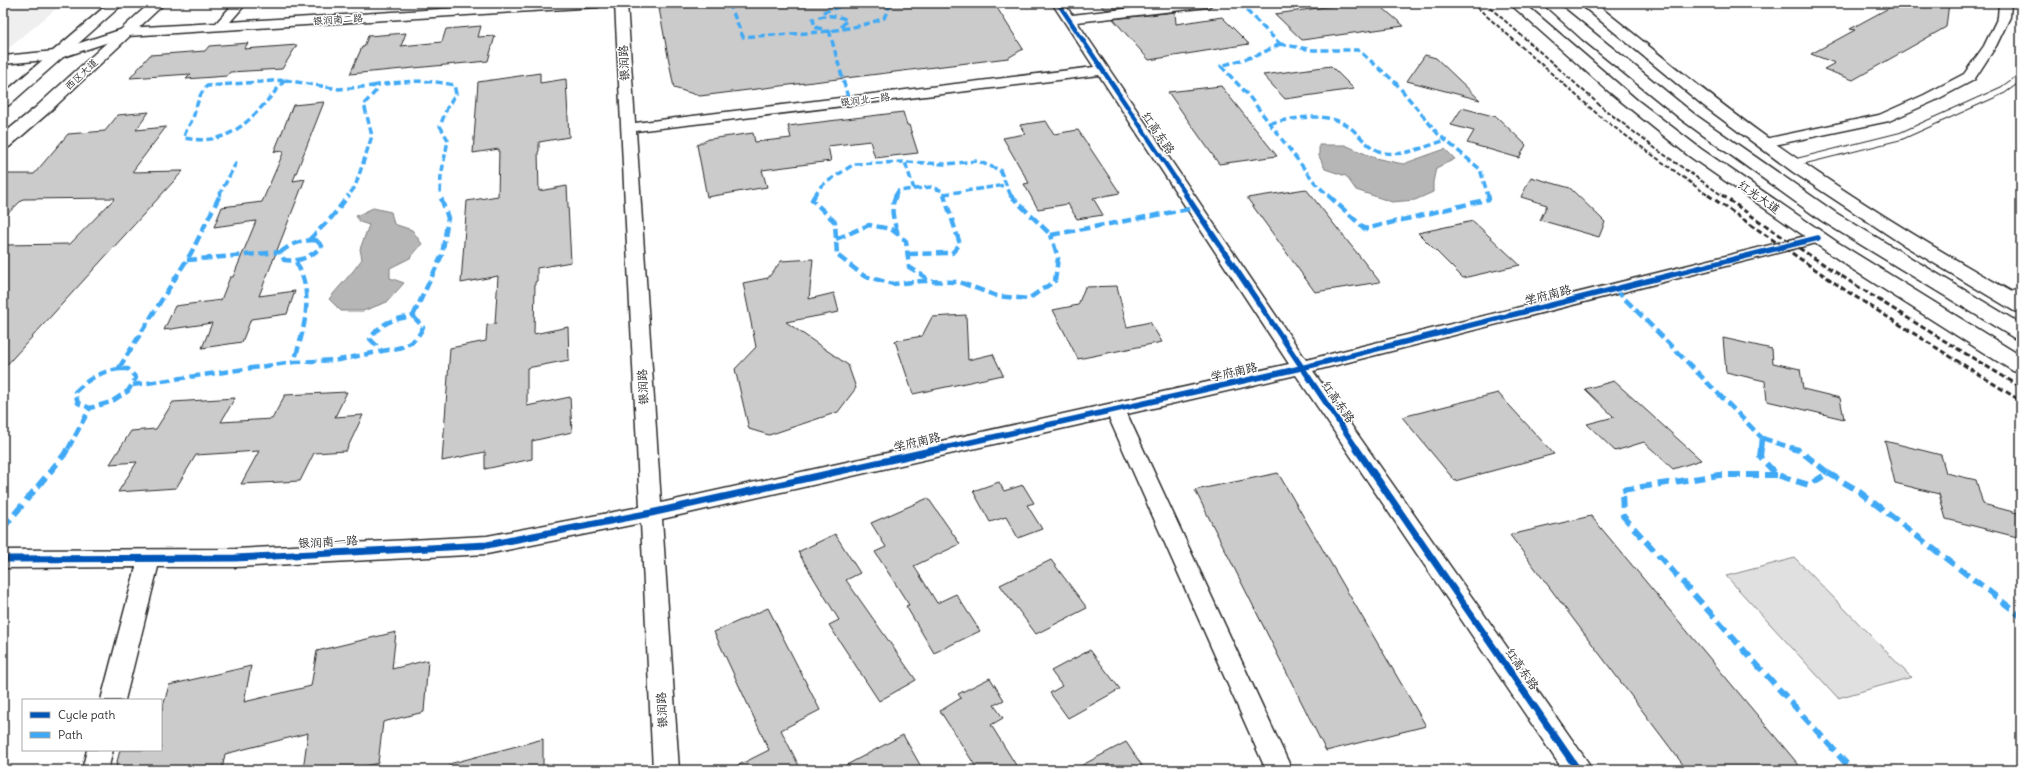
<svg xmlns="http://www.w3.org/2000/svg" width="2024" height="773" font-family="Delius,'LXGW WenKai TC',sans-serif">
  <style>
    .built { fill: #efefef }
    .green { fill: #e0e0e0; stroke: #868686 }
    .water { fill: #b6b6b6; stroke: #7e7e7e }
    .building { fill: #cbcbcb; stroke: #2b2b2b }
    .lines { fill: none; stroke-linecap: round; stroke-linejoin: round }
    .lane-casing { stroke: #2b2b2b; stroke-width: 8 }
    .street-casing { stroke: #2b2b2b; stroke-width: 3 }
    .secondary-casing { stroke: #2b2b2b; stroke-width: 3 }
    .highway-casing { stroke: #2b2b2b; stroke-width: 3 }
    .path { stroke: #2b2b2b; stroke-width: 2; stroke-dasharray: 3 2; stroke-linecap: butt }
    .lane { stroke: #fff; stroke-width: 6 }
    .street { fill: #fff; fill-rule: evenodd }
    .secondary { fill: #fff; fill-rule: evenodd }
    .highway { fill: #fff; fill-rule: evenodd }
    .rail-far1 { stroke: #2b2b2b; stroke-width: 2; stroke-dasharray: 4.5 2; stroke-linecap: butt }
    .rail { stroke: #2b2b2b; stroke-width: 3; stroke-dasharray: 5.5 3; stroke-linecap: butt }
    .quiet-far2 { stroke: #3fa9f5; stroke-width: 3.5; stroke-dasharray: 7 3.5; stroke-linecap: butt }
    .quiet-far1 { stroke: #3fa9f5; stroke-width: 4.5; stroke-dasharray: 10 4.5; stroke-linecap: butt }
    .quiet { stroke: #3fa9f5; stroke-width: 6; stroke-dasharray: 12 6; stroke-linecap: butt }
    .cycleway-far2-casing { stroke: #fff; stroke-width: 6 }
    .cycleway-far1-casing { stroke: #fff; stroke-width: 8 }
    .cycleway-casing { stroke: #fff; stroke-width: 10 }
    .cycleway-far2 { stroke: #0057b8; stroke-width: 4.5 }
    .cycleway-far1 { stroke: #0057b8; stroke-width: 5.5 }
    .cycleway { stroke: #0057b8; stroke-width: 7 }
    .labels { text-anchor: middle; stroke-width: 3; stroke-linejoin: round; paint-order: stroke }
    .far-street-label { font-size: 10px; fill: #2b2b2b; stroke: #fff }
    .street-label { font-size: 12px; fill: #2b2b2b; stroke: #fff }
  </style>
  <rect width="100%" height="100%" fill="#fff"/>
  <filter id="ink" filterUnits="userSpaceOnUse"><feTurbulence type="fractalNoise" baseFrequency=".025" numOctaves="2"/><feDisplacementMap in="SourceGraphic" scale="8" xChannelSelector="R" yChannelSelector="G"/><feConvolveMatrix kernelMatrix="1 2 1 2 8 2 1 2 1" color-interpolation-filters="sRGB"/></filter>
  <g filter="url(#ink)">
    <path class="built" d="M3 3H63L3 53Z"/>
    <path class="green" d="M1795 558 1911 677H1912L1838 698 1726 576Z"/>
    <g class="water">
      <path d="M1319 145H1345L1375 158 1403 164 1445 149 1455 159 1436 168 1433 182V192L1415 200 1392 202 1356 190 1346 176 1325 169 1319 156Z"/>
      <path d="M373 208 391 212 394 224 412 230 422 244 410 258 390 268V278L404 283 387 302 363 311H341L329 299C340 285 352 274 362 259L360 249 369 225 360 222 356 216Z"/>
    </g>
    <g class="building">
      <path d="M658 3H994L1023 49 1008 58 700 96 674 88Z"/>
      <path d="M1099 3H1163L1105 10Z"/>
      <path d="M1354 3H1377L1404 26 1302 40 1275 14Z"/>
      <path d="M1898 3H1949L1946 27 1853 80 1824 69 1835 63 1811 54 1855 30 1850 29Z"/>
      <path d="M1175 12 1176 24 1222 17 1249 44 1149 60 1113 19Z"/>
      <path d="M481 26 478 37 495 36 488 61 350 74 362 47H364L368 36 406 33 401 46 442 42 446 29Z"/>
      <path d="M248 43 244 49 297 45 282 69 230 72 227 76 186 79 191 74 130 78 150 55 205 51 209 46Z"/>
      <path d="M1425 55 1436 58 1480 100 1407 81Z"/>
      <path d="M1331 66 1354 89 1285 99 1263 75Z"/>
      <path d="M540 73V83L566 79 569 137 539 142V151L538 152 539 191 567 186 571 262 537 268V281L535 282 534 334 568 327 569 360 527 368V406L570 397 572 432 532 441V459L485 469V452L442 461 450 348 486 341 487 325 495 324 498 276 461 283 467 201 498 196 499 149 473 153 478 82Z"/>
      <path d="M1221 86 1277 156 1219 164 1168 92Z"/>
      <path d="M324 102 293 181 305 179 259 296 295 291 287 314 251 319 242 342 202 348 212 323 164 330 175 306 221 300 230 277H233L256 221 214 227 222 207 262 202 284 151 274 152 293 105Z"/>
      <path d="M1462 108 1497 117 1526 145 1519 158 1467 143 1474 131 1451 125Z"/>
      <path d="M149 112 136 130 166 127 132 172 183 171 3 369V245L70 244 115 198 23 199 3 218V174H34L68 134 105 131 118 115Z"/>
      <path d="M903 112 907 125H909L918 153 875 158 870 141 828 146 831 161 762 170 767 187 707 197 697 145 709 139 753 133 755 142 791 138 788 126Z"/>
      <path d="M1046 121 1054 134 1078 130 1120 193 1093 198 1103 215 1077 219 1068 204 1038 209 1024 184 1029 183 1003 138 1025 134 1020 125Z"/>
      <path d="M1531 177 1570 188 1605 222 1599 237 1540 220 1547 205 1521 197Z"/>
      <path d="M1306 189 1380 282 1315 292 1247 198Z"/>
      <path d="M1473 221 1520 265 1463 278 1418 233Z"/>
      <path d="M813 259 809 299 834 293 839 312 786 322 848 365 856 388 838 412 769 435 749 429 735 369 756 347 743 283 768 278 781 261Z"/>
      <path d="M1117 286 1127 327 1150 322 1162 342 1078 359 1053 310 1078 305 1085 287Z"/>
      <path d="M966 315 968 360 993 354 1003 375 913 394 895 341 922 336 932 317Z"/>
      <path d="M1723 338 1772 349 1773 363 1800 369 1803 389 1840 398 1844 419 1767 401 1765 381 1726 372Z"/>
      <path d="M1614 381 1701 460 1673 469 1644 442 1615 451 1587 424 1614 417 1585 389Z"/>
      <path d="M347 392 335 417 363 415 346 451 314 453 300 481 241 484 259 451 196 455 176 488 118 492 137 462 110 464 131 431 156 429 173 402 235 398 221 422 272 419 285 395Z"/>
      <path d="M1498 393 1554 454 1455 481 1402 417Z"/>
      <path d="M1885 441 1941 455 1946 473 1976 480 1983 504 2021 514V538L1946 519 1939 494 1895 483Z"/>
      <path d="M1278 473 1426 726 1326 751 1195 490Z"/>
      <path d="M999 482 1004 491 1023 485 1034 503 1027 505 1042 529 1018 538 1006 517 990 522 973 491Z"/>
      <path d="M928 498 960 544 914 566 937 603 956 594 980 631 934 653 906 606 909 605 875 552 886 547 871 523Z"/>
      <path d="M1591 516 1803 770H1687L1510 535Z"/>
      <path d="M835 534 860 573 846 580 916 680 879 701 829 625 839 620 798 552Z"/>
      <path d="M1051 560 1087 608 1036 634 1000 585Z"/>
      <path d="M768 608 820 710 781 730 801 770H729L769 750 714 632Z"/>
      <path d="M396 632 392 669 428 660 424 712 383 722 378 763 350 770H303L308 733 225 754 222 770H115L120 750H161V714L169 685 251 666 244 702 311 686 317 651Z"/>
      <path d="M1090 650 1120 689 1068 718 1050 693 1062 686 1051 671Z"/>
      <path d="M990 678 1004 700 994 705 1003 718 991 725 1019 770H978L940 711 961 698 958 694Z"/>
      <path d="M903 735 923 770H837Z"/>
      <path d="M543 739V770H450L449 764Z"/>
      <path d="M1126 742 1145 770H1073Z"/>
    </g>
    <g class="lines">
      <defs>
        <path id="lane" d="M1793 163 1901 136 2003 90 2021 77"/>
        <g id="street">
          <path d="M234 3H242L244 6 230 22 538 3H604L598 7 127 36 57 59 3 64V56L55 51 126 28 216 23Z"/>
          <path d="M615 3H627L635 123 1094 67 1052 3H1064L1072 15 1176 3H1214L1208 7 1077 22 1306 360 1818 233 1824 235 1826 238 1824 241 1313 371 1587 761 1591 770H1563L1296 375 1127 414 1292 770H1266L1109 418 662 519 679 770H653L641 523 487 554 235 567H158L125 700H101L136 567 3 568V550L235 549 487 536 640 507ZM1099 75 1289 364 661 503 636 131Z"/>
          <path d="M1999 3H2011L2010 17 1996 46 1974 80 1934 101 1889 121 1765 147 1760 146 1758 143 1760 140 1765 139 1879 115 1924 95 1964 74 1984 46 1998 17Z"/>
          <path d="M2021 288V300L2009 305 2003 303 2000 299 2003 295Z"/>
          <path d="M87 750H113L108 770H82Z"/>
        </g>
        <g id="secondary">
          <path d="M109 3H124L9 105 3 107V94Z"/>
          <path d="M150 3H165L47 114 9 147 3 148V134L35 108Z"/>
          <path d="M1579 3H1595C1653 49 1709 96 1769 139 1850 197 1935 249 2021 297V313L2014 311 1902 244 1793 172 1704 106Z"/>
        </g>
        <g id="highway">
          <path d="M1509 3H1524L1637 100 1701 149 1837 242 2021 356V373L2013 371 1981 351 1855 271 1689 156 1607 90Z"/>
          <path d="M1542 3H1557L1694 114 1836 213 2021 324V340L2014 338 1822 221 1682 120 1582 39Z"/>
        </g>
      </defs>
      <use href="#lane" class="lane-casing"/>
      <use href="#street" class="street-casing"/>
      <use href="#secondary" class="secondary-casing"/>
      <use href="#highway" class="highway-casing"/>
      <path class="path" d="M1903 3 1911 8"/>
      <use href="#lane" class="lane"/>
      <use href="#street" class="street"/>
      <use href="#secondary" class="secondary"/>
      <use href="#highway" class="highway"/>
      <g class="rail-far1">
        <path d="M1472 3 1603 119 1709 196"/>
        <path d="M1485 3 1604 109 1656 149 1723 196"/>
      </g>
      <g class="rail">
        <path d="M1708 195 1848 292 2021 401"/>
        <path d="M1722 195C1819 264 1919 326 2021 387"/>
      </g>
      <g class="quiet-far2">
        <path d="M729 3 743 37C789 33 841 35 884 18L889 7 887 3"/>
        <path d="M1239 3 1280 44"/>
        <path d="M823 12 851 3"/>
        <path d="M822 29 815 27 813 19C825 15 835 14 847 20L841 27"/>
        <path d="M829 30 849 101"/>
        <path d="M1280 44 1313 50H1358L1395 82 1438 134 1480 169 1488 196"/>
        <path d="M1280 44 1258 55 1221 66 1248 95 1316 184 1329 196"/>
        <path d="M285 80 339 89 373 86 376 91 364 104 372 136 355 187 348 196"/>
        <path d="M285 80C255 114 234 148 184 138 185 130 190 125 193 118 197 106 198 95 207 86Z"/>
        <path d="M373 86C400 81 427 79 454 85L456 94 447 108 440 126 448 140 441 176 440 196"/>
        <path d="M1270 123C1297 118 1329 110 1352 129 1361 137 1369 148 1381 152 1401 158 1427 146 1446 140"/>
        <path d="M914 189 931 187 943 191 945 196"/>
        <path d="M944 194 1006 185"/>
        <path d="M219 196 237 161"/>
        <path d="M814 196 821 186 854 164 905 162 946 164 977 161 1000 170 1011 196"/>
        <path d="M895 196 898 191 914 189 905 162"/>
      </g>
      <g class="quiet-far1">
        <path d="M815 195 812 200 835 222 837 255 864 276 893 284 923 281 959 282 997 296 1028 299 1055 281 1058 258 1051 235"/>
        <path d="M896 195C889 209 894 221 898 234"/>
        <path d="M1010 195 1051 235"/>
        <path d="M1328 195 1365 229 1489 199 1488 195"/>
        <path d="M1051 235 1194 208"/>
        <path d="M836 239 869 225 891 229 906 241 909 267 925 277 927 281"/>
        <path d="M309 240 331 218 349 195"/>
        <path d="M316 240 322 246C311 257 300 262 284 260L281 252C292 243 303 240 316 240Z"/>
        <path d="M908 254 952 253 960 244 944 195"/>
        <path d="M187 260 281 252"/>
        <path d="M296 262C315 294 304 329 294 362L339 360 382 351"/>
        <path d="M1615 289 1762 438"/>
        <path d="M413 316 423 327C415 346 401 348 382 351L370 339C381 322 394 319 413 316Z"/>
        <path d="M413 316 442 255 448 218 440 195"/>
        <path d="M119 368 191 253 220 195"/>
        <path d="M120 369H128L136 378 128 391 111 402 90 408 78 403 75 392C88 379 101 371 120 369Z"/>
        <path d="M133 385 294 362"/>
        <path d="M1762 438 1795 449"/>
        <path d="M68 449 90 408"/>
        <path d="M1761 449 1762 438"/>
      </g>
      <g class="quiet">
        <path d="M1761 448 1760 457 1777 475 1809 485 1828 473 1799 450 1791 448"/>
        <path d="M1828 473 1857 490 2021 616"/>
        <path d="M1777 475H1719L1622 490 1623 516 1852 770"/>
        <path d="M3 528 64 455 68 448"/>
      </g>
      <defs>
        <path id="cycleway-far2" d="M1058 3 1187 196"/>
        <g id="cycleway-far1">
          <path d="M1186 195 1357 449"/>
          <path d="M940 449 1301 368 1818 238"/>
        </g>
        <g id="cycleway">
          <path d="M1356 448 1578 770"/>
          <path d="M3 559 235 558 487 545 651 513 944 448"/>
        </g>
      </defs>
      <use href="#cycleway-far2" class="cycleway-far2-casing"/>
      <use href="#cycleway-far1" class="cycleway-far1-casing"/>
      <use href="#cycleway" class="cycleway-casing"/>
      <use href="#cycleway-far2" class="cycleway-far2"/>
      <use href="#cycleway-far1" class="cycleway-far1"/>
      <use href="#cycleway" class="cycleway"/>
    </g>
  </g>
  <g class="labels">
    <g class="far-street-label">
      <text transform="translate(338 19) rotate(-4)" y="4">银润南二路</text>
      <text transform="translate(81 74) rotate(-43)" y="4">西区大道</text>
      <text transform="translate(865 99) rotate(-7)" y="4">银润北一路</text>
    </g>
    <g class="street-label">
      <text transform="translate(624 63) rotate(-93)" y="4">银润路</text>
      <text transform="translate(1158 133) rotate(56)" y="4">红高东路</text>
      <text transform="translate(1759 197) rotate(35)" y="4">红光大道</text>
      <text transform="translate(1548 295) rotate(-14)" y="4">学府南路</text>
      <text transform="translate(1234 372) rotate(-13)" y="4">学府南路</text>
      <text transform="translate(643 387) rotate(-93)" y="4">银润路</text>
      <text transform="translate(1338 402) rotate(55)" y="4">红高东路</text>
      <text transform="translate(917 442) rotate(-13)" y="4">学府南路</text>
      <text transform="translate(328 542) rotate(-3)" y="4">银润南一路</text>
      <text transform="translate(1522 669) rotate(55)" y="4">红高东路</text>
      <text transform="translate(662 710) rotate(-93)" y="4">银润路</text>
    </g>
  </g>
  <rect width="2024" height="773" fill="none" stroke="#fff" stroke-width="16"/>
  <rect x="8" y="8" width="2008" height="757" fill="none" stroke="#2b2b2b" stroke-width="1.5" filter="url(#ink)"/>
  <rect x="22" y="699" width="140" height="52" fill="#ffffff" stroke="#aaaaaa"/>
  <rect x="30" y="712" width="20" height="6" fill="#0057b8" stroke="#aaaaaa"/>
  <text x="58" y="719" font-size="12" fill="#2b2b2b">Cycle path</text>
  <rect x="30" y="732" width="20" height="6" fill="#3fa9f5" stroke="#aaaaaa"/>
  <text x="58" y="739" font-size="12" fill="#2b2b2b">Path</text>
</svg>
